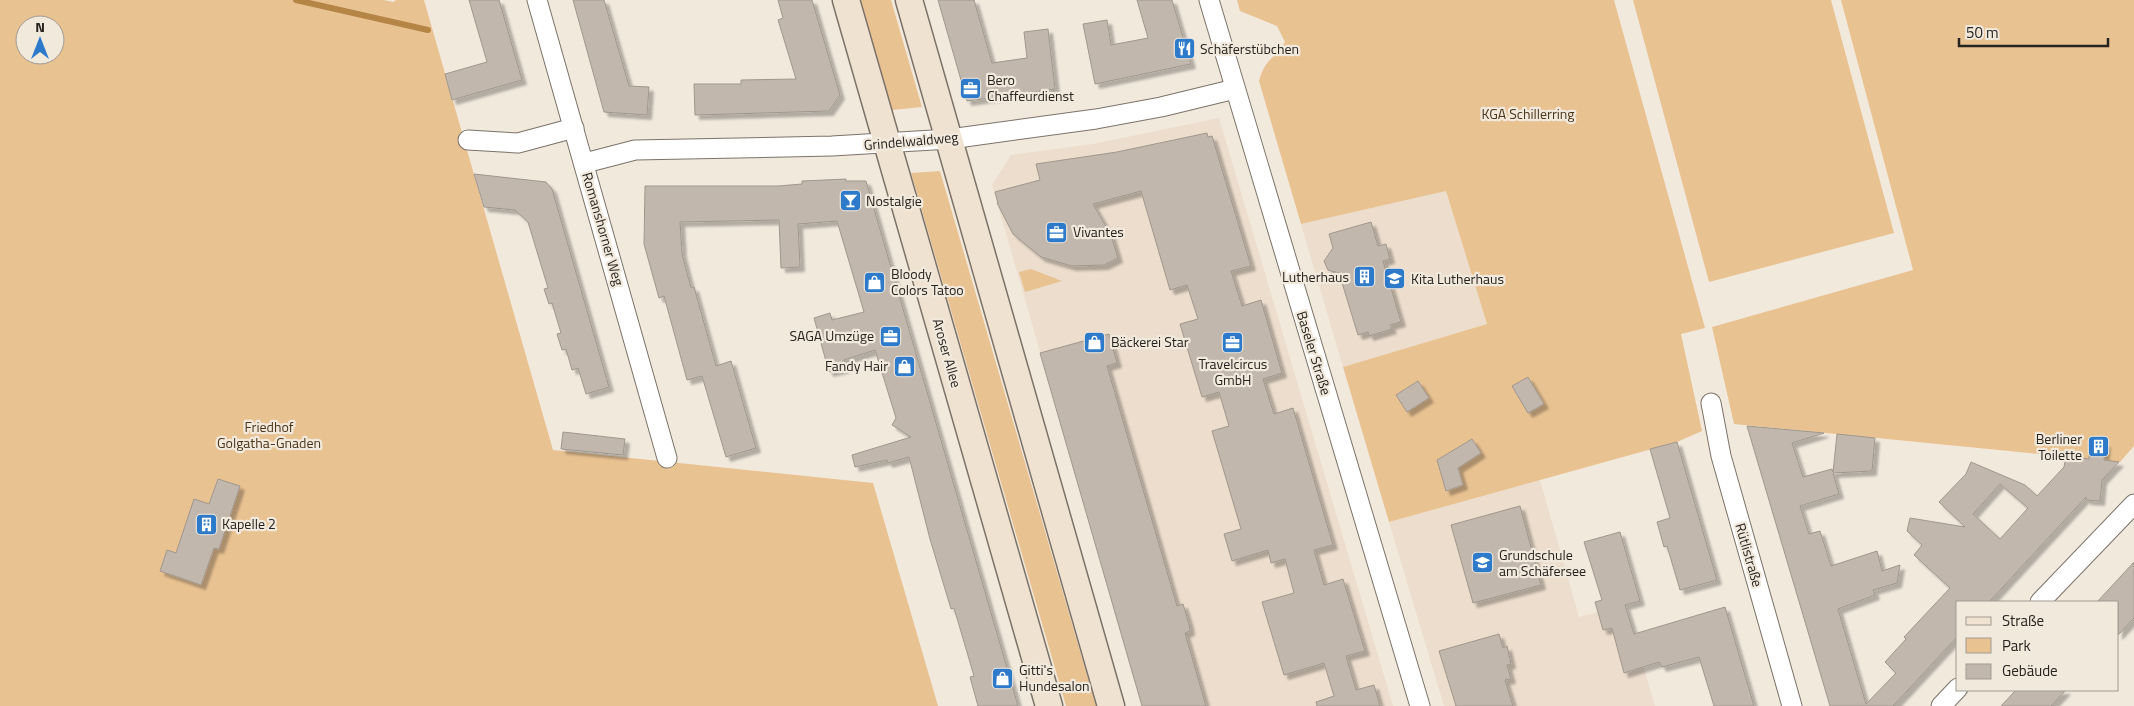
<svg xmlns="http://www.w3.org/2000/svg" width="2134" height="706" font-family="'Titillium Web',sans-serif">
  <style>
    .built { fill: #ecddcc }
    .green { fill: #e9c292; fill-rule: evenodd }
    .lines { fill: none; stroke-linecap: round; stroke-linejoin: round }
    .stream { stroke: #b58546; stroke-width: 6 }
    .building { fill: #c1b7ad; stroke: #a0978d; fill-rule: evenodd; filter: url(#shadow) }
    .street-casing { stroke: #7b7369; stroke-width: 21 }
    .secondary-casing { stroke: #7b7369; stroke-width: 29 }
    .street { stroke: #fff; stroke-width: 19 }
    .secondary { stroke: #f0e2d0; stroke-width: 26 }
    .labels { text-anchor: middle; stroke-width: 4.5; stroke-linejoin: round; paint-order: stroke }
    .poi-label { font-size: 14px; fill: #27231f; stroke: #f2e9dd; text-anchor: start }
    .park-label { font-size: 14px; fill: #4b361a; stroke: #f2e9dd }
    .street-label { font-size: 14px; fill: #27231f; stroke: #f2e9dd }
  </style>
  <defs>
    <filter id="shadow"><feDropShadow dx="4.5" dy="4.5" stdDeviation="1" flood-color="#0004"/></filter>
  </defs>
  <rect width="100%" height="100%" fill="#f2e9dd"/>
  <g class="built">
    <path d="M1219 118 1393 706H1142L992 185 1011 155 1093 144Z"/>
    <path d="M1446 191 1487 324 1343 367 1301 224Z"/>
    <path d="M1540 480 1579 617 1625 605 1655 706H1444L1389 522Z"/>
  </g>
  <g class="green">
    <path d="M0 0H384L393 2 396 0H424L553 450 873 483 938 706H0ZM25 25H55V55H25Z"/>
    <path d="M860 0H891L922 107 892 110Z"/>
    <path d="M1237 0H1614L1705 328 1681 334 1702 431 1677 442 1389 522 1343 367 1487 324 1446 191 1301 224 1259 81C1265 58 1275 59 1285 42L1277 26 1240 11Z"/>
    <path d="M1633 0H1831L1894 233 1709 282Z"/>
    <path d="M1841 0H2134V446L2120 462 1734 424 1712 327 1913 270Z"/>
    <path d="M940 171 1096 706H1066L911 173Z"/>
    <path d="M1031 269 1062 281 1025 292 1019 272Z"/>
  </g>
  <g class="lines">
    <path class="stream" d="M296 0 428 30"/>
  </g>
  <g class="building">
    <path d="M469 0H499L522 80 452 100 445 74 487 62Z"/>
    <path d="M573 0H604L629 86 649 87 647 115 604 112Z"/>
    <path d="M778 0H812L840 95 829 111 695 115 694 84H741V80L796 79 778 20 783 18Z"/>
    <path d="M938 0H974L992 63 1027 58 1024 32 1048 29 1055 89 967 101Z"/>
    <path d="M1137 0H1172L1191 64 1095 84 1083 24 1107 20 1111 45 1148 38Z"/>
    <path d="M1207 133 1208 137 1212 136 1251 266 1231 271 1242 306 1261 300 1282 373 1263 379 1274 414 1293 408 1333 545 1314 550 1324 585 1343 579 1365 651 1346 656 1356 690 1374 685 1380 706H1317L1316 702 1334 696 1324 663 1284 675 1262 602 1294 593 1285 559 1271 563 1268 550 1232 561 1224 534 1241 529 1212 431 1229 426 1219 392 1202 397 1180 324 1198 319 1187 285 1170 290 1141 191 1093 204 1111 235 1118 258 1104 265 1072 266 1041 257 1013 234 997 203H998L995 192 1040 180 1036 164 1117 152Z"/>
    <path d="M474 174 546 182 552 189 609 387 586 394 578 368 572 370 566 349 562 350 557 334 561 333 552 303 549 304 544 289 548 288 528 222 515 210 484 207Z"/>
    <path d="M846 179V181H866L1018 706H978L970 677 974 676 954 608 951 609 930 539 909 457 888 463 887 460 855 467 852 455 911 437 892 425 896 418 875 350 844 360 846 368 829 372 814 318 830 313 832 320 864 312 837 221 798 224 800 267 781 268 779 220 680 222 682 254 691 288 694 287 716 366 731 361 756 448 726 457 702 376 687 380 664 296 659 298 644 244 645 186H778L802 184V181Z"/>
    <path d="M1371 222 1378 246 1386 244 1390 259 1383 261 1401 322 1390 325 1392 329 1369 336 1368 332 1358 335 1339 273 1328 270 1324 261 1333 248 1329 234Z"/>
    <path d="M1109 334 1117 363 1107 366 1177 606 1183 604 1189 624 1190 631 1185 633 1206 706H1142L1040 353Z"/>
    <path d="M1528 377 1544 404 1528 413 1512 386Z"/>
    <path d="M1418 381 1429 398 1407 412 1396 395Z"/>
    <path d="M1747 426 1824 433 1792 443 1803 477 1832 469 1833 472 1837 434 1875 438 1872 471 1833 473 1839 494 1800 506 1809 534 1820 531 1831 566 1877 551 1882 571 1900 565 1897 583 1873 590 1875 595 1838 609 1866 704 1896 673 1885 662 1906 639 1904 637 1950 588 1914 555 1922 545 1907 531 1910 518 1965 527 1939 502 1966 474 1971 462 2025 485 2037 496 2064 467 2066 456 2089 459 2090 442 2106 443 2104 460 2119 462 2102 480 2100 501 2086 500V497L1989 602H1958V636L1893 706H1830ZM2000 484 2028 508 2000 539 1973 514Z"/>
    <path d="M563 432 625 439 623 455 561 449Z"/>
    <path d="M1472 439 1481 453 1458 468 1463 485 1446 491 1437 460Z"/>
    <path d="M1677 442 1717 580 1680 590 1667 546 1664 547 1657 522 1670 518 1650 449Z"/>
    <path d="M218 479 240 486 219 549 214 548 201 585 160 571 167 550 176 553 194 499 209 504Z"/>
    <path d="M1520 506 1541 585 1473 603 1451 525Z"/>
    <path d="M1620 532 1640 601 1625 605 1634 634 1725 607 1754 706H1714L1699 657 1662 667 1659 662 1624 673 1612 628 1603 630 1595 602 1602 600 1584 542Z"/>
    <path d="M2134 562V618L2118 635V602H2097Z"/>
    <path d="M1499 634 1503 648 1507 646 1511 664 1507 665 1511 679 1505 680 1513 706H1456L1439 651Z"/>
    <path d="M2016 690H2066L2051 706H2001Z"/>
  </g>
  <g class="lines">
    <defs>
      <g id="street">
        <path d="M537 0 667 458"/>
        <path d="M1209 0 1420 706"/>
        <path d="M468 140 518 143 574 128"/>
        <path d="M585 163 635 150 832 146 950 139 1096 119 1161 107 1235 89"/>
        <path d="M1711 403 1721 456 1792 706"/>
        <path d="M2040 602 2134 504"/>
        <path d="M1941 706 1958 688"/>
      </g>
      <g id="secondary">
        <path d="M846 0 1049 706"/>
        <path d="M909 0 1111 706"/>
      </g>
    </defs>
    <use href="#street" class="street-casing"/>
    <use href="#secondary" class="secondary-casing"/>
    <use href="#street" class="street"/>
    <use href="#secondary" class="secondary"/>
  </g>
  <defs>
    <symbol id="restaurant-square" viewBox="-11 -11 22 22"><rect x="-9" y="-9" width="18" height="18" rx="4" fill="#2d7aca" stroke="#f2e9dd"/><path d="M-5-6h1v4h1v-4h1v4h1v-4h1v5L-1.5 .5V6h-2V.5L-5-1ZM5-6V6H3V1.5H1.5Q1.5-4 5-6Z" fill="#fff"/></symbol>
    <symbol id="office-square" viewBox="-11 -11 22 22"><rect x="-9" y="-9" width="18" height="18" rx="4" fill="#2d7aca" stroke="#f2e9dd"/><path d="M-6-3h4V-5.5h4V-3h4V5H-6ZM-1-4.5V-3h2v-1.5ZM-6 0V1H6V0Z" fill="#fff"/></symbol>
    <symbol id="bar-square" viewBox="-11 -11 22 22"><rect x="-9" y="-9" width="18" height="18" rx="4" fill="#2d7aca" stroke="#f2e9dd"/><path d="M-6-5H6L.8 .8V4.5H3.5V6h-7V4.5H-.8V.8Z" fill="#fff"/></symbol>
    <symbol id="building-square" viewBox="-11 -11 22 22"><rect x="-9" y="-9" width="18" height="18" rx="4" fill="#2d7aca" stroke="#f2e9dd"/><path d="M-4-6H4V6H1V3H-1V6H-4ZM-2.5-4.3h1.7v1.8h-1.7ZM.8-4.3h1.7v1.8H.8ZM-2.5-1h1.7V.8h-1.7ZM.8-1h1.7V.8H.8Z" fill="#fff"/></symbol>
    <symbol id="school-square" viewBox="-11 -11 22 22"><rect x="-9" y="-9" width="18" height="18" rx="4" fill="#2d7aca" stroke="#f2e9dd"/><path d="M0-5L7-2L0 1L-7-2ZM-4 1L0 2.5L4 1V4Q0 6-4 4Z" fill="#fff"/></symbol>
    <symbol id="shop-square" viewBox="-11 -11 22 22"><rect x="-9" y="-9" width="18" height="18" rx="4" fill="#2d7aca" stroke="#f2e9dd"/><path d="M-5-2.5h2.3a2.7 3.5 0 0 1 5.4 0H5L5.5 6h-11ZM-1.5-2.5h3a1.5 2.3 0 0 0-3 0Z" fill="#fff"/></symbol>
  </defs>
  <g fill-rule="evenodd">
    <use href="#restaurant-square" x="1172" y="36" width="25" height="25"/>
    <use href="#office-square" x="958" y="76" width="25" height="25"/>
    <use href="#bar-square" x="838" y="188" width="25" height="25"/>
    <use href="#office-square" x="1044" y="220" width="25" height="25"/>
    <use href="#building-square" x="1352" y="264" width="25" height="25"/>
    <use href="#school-square" x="1382" y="266" width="25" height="25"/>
    <use href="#shop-square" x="862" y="270" width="25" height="25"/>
    <use href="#office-square" x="878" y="324" width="25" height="25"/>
    <use href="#shop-square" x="1082" y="330" width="25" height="25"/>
    <use href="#office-square" x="1220" y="330" width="25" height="25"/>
    <use href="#shop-square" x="892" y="354" width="25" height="25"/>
    <use href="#building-square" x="2086" y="434" width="25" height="25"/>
    <use href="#building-square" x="194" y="512" width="25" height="25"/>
    <use href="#school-square" x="1470" y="550" width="25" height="25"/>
    <use href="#shop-square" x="990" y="666" width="25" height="25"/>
  </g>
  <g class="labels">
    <g class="poi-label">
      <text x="1200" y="54">Schäferstübchen</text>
      <text x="987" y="85">Bero<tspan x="987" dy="16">Chaffeurdienst</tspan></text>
      <text x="866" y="206">Nostalgie</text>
      <text x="1073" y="237">Vivantes</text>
      <text x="891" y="279">Bloody<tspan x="891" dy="16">Colors Tatoo</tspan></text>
      <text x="1349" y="282" text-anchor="end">Lutherhaus</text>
      <text x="1411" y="284">Kita Lutherhaus</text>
      <text x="874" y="341" text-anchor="end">SAGA Umzüge</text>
      <text x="1111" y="347">Bäckerei Star</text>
      <text x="1233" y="369" text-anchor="middle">Travelcircus<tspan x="1233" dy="16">GmbH</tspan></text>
      <text x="888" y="371" text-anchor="end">Fandy Hair</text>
      <text x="2082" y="444" text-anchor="end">Berliner<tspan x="2082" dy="16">Toilette</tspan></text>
      <text x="222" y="529">Kapelle 2</text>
      <text x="1499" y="560">Grundschule<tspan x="1499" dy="16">am Schäfersee</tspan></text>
      <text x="1019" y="675">Gitti's<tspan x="1019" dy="16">Hundesalon</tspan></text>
    </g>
    <g class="park-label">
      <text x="1528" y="119">KGA Schillerring</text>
      <text x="269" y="432">Friedhof<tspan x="269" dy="16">Golgatha-Gnaden</tspan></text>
    </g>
    <g class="street-label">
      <text transform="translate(911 141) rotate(-5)" y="5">Grindelwaldweg</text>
      <text transform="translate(603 229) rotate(74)" y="5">Romanshorner Weg</text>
      <text transform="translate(947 353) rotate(74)" y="5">Aroser Allee</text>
      <text transform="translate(1314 353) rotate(73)" y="5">Baseler Straße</text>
      <text transform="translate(1749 555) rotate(74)" y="5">Rütlistraße</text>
    </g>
  </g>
  <rect x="1956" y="601" width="162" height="90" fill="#f2e9dd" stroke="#a19a91"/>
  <rect x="1966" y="617" width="25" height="8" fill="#f0e2d0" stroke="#a19a91"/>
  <text x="2002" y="626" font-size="15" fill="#27231f">Straße</text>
  <rect x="1966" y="638" width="25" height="15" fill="#e9c292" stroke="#a19a91"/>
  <text x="2002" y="651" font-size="15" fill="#27231f">Park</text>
  <rect x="1966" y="664" width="25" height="15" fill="#c1b7ad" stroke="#a19a91"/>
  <text x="2002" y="676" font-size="15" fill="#27231f">Gebäude</text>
  <g transform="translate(40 40)"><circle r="24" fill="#f2e9dd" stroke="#a19a91"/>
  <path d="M0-4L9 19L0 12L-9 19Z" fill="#2d7aca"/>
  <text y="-8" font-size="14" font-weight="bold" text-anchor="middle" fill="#27231f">N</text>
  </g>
  <path d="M1959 38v8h149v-8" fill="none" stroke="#27231f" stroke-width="2.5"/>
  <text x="1966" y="38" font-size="15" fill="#27231f" stroke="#f2e9dd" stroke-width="4" paint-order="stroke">50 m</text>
</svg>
